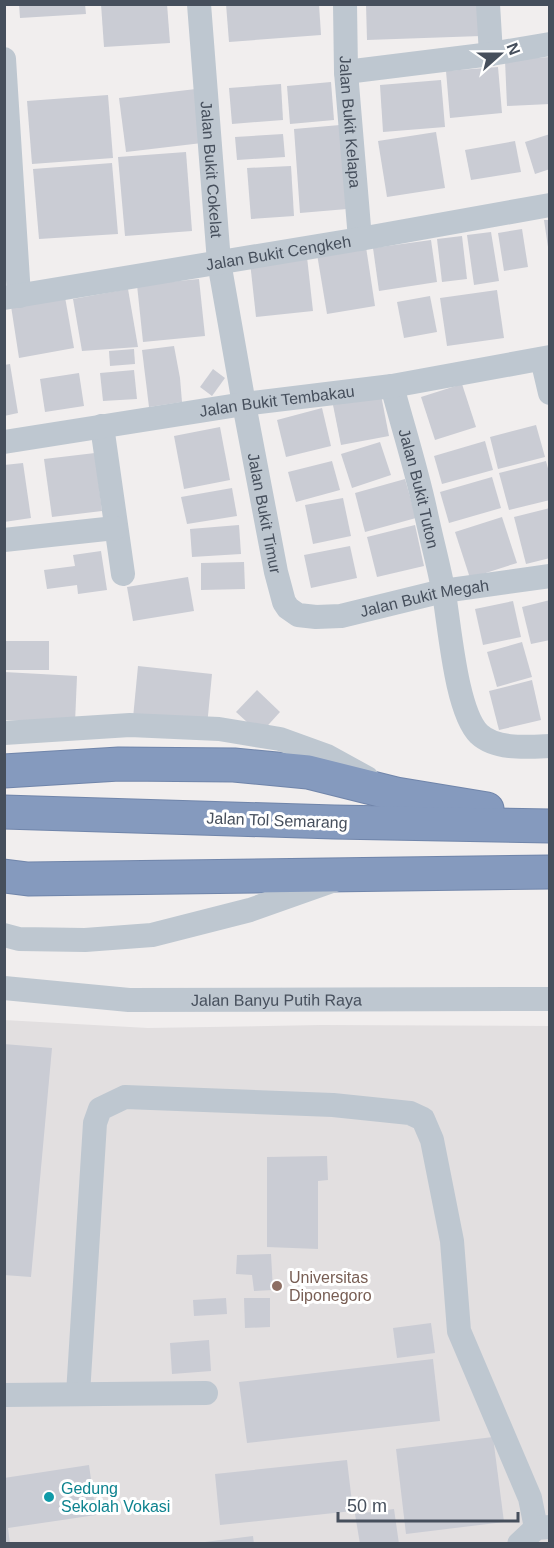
<svg xmlns="http://www.w3.org/2000/svg" width="554" height="1548" font-family="Helvetica,sans-serif">
  <style>
    .education { fill: #e2dfe0 }
    .building { fill: #caccd4 }
    .lines { fill: none; stroke-linecap: round; stroke-linejoin: round }
    .highway-casing { stroke: #7085aa; stroke-width: 35 }
    .minor { stroke: #bec7d0; stroke-width: 24 }
    .highway { stroke: #859abe; stroke-width: 33 }
    .education-dot { fill: #8d6e63; stroke: #fff; stroke-width: 2 }
    .culture-dot { fill: #0f9aa8; stroke: #fff; stroke-width: 2 }
    .labels { text-anchor: middle; stroke-width: 6; stroke-linejoin: round; paint-order: stroke }
    .street-label { font-size: 16px; fill: #464f5c; stroke: #fff }
    .education-label { font-size: 16px; fill: #785e54; stroke: #fff; text-anchor: start }
    .culture-label { font-size: 16px; fill: #0d838f; stroke: #fff; text-anchor: start }
  </style>
  <rect width="100%" height="100%" fill="#f1eeee"/>
  <path class="education" d="M4 1020 148 1028 321 1025 549 1026V1543H5Z"/>
  <g class="building">
    <path d="M19 4H85L86 14 20 18Z"/>
    <path d="M101 4H167L170 43 104 47Z"/>
    <path d="M226 4H319L321 35 229 42Z"/>
    <path d="M366 4H480L481 36 367 40Z"/>
    <path d="M550 57V104L507 106 505 60Z"/>
    <path d="M498 67 502 113 450 118 446 71Z"/>
    <path d="M441 80 445 127 383 132 380 85Z"/>
    <path d="M331 82 334 120 290 124 287 86Z"/>
    <path d="M281 84 283 120 232 124 229 88Z"/>
    <path d="M196 89 202 143 126 152 119 98Z"/>
    <path d="M108 95 113 158 32 164 27 101Z"/>
    <path d="M340 125 347 209 300 213 294 129Z"/>
    <path d="M436 132 445 188 387 197 378 141Z"/>
    <path d="M283 134 285 157 237 160 235 137Z"/>
    <path d="M550 134V169L535 174 525 142Z"/>
    <path d="M515 141 521 172 471 180 465 150Z"/>
    <path d="M186 152 192 231 125 236 118 157Z"/>
    <path d="M112 163 118 234 39 239 33 169Z"/>
    <path d="M291 166 294 216 251 219 247 168Z"/>
    <path d="M544 220H550V247H548Z"/>
    <path d="M522 229 528 267 504 271 498 233Z"/>
    <path d="M491 232 499 281 474 285 467 235Z"/>
    <path d="M462 236 467 279 442 282 437 239Z"/>
    <path d="M431 240 437 282 379 291 373 248Z"/>
    <path d="M366 247 375 306 327 314 317 254Z"/>
    <path d="M307 257 313 311 256 317 250 262Z"/>
    <path d="M199 279 205 336 143 342 137 285Z"/>
    <path d="M128 289 138 347 82 351 73 299Z"/>
    <path d="M497 290 504 338 447 346 440 298Z"/>
    <path d="M430 296 437 332 404 338 397 302Z"/>
    <path d="M65 297 74 348 19 358 11 306Z"/>
    <path d="M174 346 180 378 182 402 149 407 142 350Z"/>
    <path d="M134 349 135 364 110 366 109 351Z"/>
    <path d="M10 364 18 413 4 416V365Z"/>
    <path d="M213 369 225 378 212 396 200 387Z"/>
    <path d="M134 370 137 399 103 401 100 373Z"/>
    <path d="M79 373 84 406 45 412 40 379Z"/>
    <path d="M462 384 476 427 435 440 421 397Z"/>
    <path d="M381 395 389 436 341 445 333 405Z"/>
    <path d="M322 408 331 446 286 457 277 420Z"/>
    <path d="M536 425 545 457 498 469 490 437Z"/>
    <path d="M220 427 230 480 184 489 174 436Z"/>
    <path d="M485 441 493 470 442 484 434 456Z"/>
    <path d="M380 442 391 475 352 488 341 454Z"/>
    <path d="M95 453 102 511 52 517 44 459Z"/>
    <path d="M332 461 340 490 296 502 288 472Z"/>
    <path d="M546 461 550 476V500L509 510 499 473Z"/>
    <path d="M23 463 31 518 4 522V465Z"/>
    <path d="M492 477 501 508 449 523 440 492Z"/>
    <path d="M405 479 416 518 365 532 355 493Z"/>
    <path d="M232 488 237 516 187 524 181 497Z"/>
    <path d="M343 498 351 536 313 544 305 505Z"/>
    <path d="M550 508V558L526 564 514 517Z"/>
    <path d="M502 517 517 563 470 578 455 532Z"/>
    <path d="M239 525 241 554 192 557 190 529Z"/>
    <path d="M415 525 424 566 377 577 367 537Z"/>
    <path d="M350 546 357 578 311 588 304 555Z"/>
    <path d="M101 551 107 590 78 594 77 585 47 589 44 570 75 566 73 555Z"/>
    <path d="M244 562 245 589 201 590V563Z"/>
    <path d="M188 577 194 611 133 621 127 587Z"/>
    <path d="M550 600V640L531 644 522 607Z"/>
    <path d="M513 601 521 637 483 645 475 609Z"/>
    <rect x="4" y="641" width="45" height="29"/>
    <path d="M522 642 532 677 497 687 487 652Z"/>
    <path d="M138 666 212 674 207 726 133 718Z"/>
    <path d="M4 672 77 676 75 723 4 720Z"/>
    <path d="M532 680 541 720 499 730 489 691Z"/>
    <path d="M257 690 280 712 260 734 236 712Z"/>
    <path d="M4 1044 52 1048 31 1277 4 1275Z"/>
    <path d="M327 1156 328 1180 318 1181V1249L267 1247V1157Z"/>
    <path d="M271 1254 273 1290 254 1291 252 1275 236 1274 237 1255Z"/>
    <path d="M226 1298 227 1314 194 1316 193 1300Z"/>
    <path d="M244 1298H270V1327L245 1328Z"/>
    <path d="M431 1323 435 1353 397 1358 393 1328Z"/>
    <path d="M209 1340 211 1371 172 1374 170 1343Z"/>
    <path d="M433 1359 440 1421 247 1443 239 1382Z"/>
    <path d="M493 1437 504 1522 406 1534 396 1449Z"/>
    <path d="M347 1460 353 1511 220 1525 215 1474Z"/>
    <path d="M89 1465 96 1515 8 1528 10 1544H4V1478Z"/>
    <path d="M394 1509 399 1544H360L355 1514Z"/>
    <path d="M253 1536 254 1544H205V1542Z"/>
  </g>
  <g class="lines">
    <defs>
      <g id="highway">
        <path d="M4 771 119 764 234 765 308 772 396 794 487 809"/>
        <path d="M4 812 334 822 550 826"/>
        <path d="M4 876 28 879 550 872"/>
      </g>
    </defs>
    <use href="#highway" class="highway-casing"/>
    <g class="minor">
      <path id="s1" d="M199 4 219 262 244 404 276 572 284 602 288 608 298 615 316 617 341 616 443 591 550 576"/>
      <path id="s2" d="M345 4 346 72 360 239"/>
      <path d="M488 4 491 54"/>
      <path d="M4 59 19 296"/>
      <path d="M346 72 491 54 550 44"/>
      <path id="s3" d="M4 298 360 239 550 205"/>
      <path d="M542 359 550 393"/>
      <path id="s4" d="M392 386C403 427 416 468 425 509 431 538 439 566 444 594 450 628 456 711 479 734 496 750 528 747 550 746"/>
      <path d="M102 426 123 574"/>
      <path id="s5" d="M4 442 244 404 392 386 550 357"/>
      <path d="M4 540 115 528"/>
      <path d="M4 733 130 725 219 729 280 739 327 756 367 778"/>
      <path d="M4 935 19 939 85 940 152 935 250 910 332 881"/>
      <path id="s6" d="M4 988 129 1000 550 999"/>
      <path d="M78 1394 95 1123 100 1109 125 1097 333 1105 410 1113 423 1119 432 1140 452 1241 459 1331 530 1498 536 1528"/>
      <path d="M4 1395 206 1393"/>
      <path d="M519 1544 536 1528 550 1527"/>
    </g>
    <use href="#highway" class="highway"/>
  </g>
  <circle class="education-dot" cx="277" cy="1286" r="6"/>
  <circle class="culture-dot" cx="49" cy="1497" r="6"/>
  <g class="labels">
    <g class="street-label">
      <text dy="6" stroke="none"><textPath href="#s2" startOffset="118">Jalan Bukit Kelapa</textPath></text>
      <text dy="6" stroke="none"><textPath href="#s1" startOffset="166">Jalan Bukit Cokelat</textPath></text>
      <text dy="6" stroke="none"><textPath href="#s3" startOffset="278">Jalan Bukit Cengkeh</textPath></text>
      <text dy="6" stroke="none"><textPath href="#s5" startOffset="276">Jalan Bukit Tembakau</textPath></text>
      <text dy="6" stroke="none"><textPath href="#s4" startOffset="106">Jalan Bukit Tuton</textPath></text>
      <text dy="6" stroke="none"><textPath href="#s1" startOffset="514">Jalan Bukit Timur</textPath></text>
      <text dy="6" stroke="none"><textPath href="#s1" startOffset="753">Jalan Bukit Megah</textPath></text>
      <text transform="translate(277 820) rotate(2)" y="6">Jalan Tol Semarang</text>
      <text dy="6" stroke="none"><textPath href="#s6" startOffset="273">Jalan Banyu Putih Raya</textPath></text>
    </g>
    <g class="education-label">
      <text x="289" y="1283">Universitas<tspan x="289" dy="18">Diponegoro</tspan></text>
    </g>
    <g class="culture-label">
      <text x="61" y="1494">Gedung<tspan x="61" dy="18">Sekolah Vokasi</tspan></text>
    </g>
  </g>
  <rect width="554" height="1548" fill="none" stroke="#464f5c" stroke-width="12"/>
  <g transform="translate(500 54) rotate(69)" stroke="#ffffff" stroke-width="4.5" paint-order="stroke">
  <path d="M0-4.5L10 22L0 15L-10 22Z" fill="#464f5c"/>
  <text y="-9" font-size="16" font-weight="bold" text-anchor="middle" fill="#464f5c">N</text>
  </g>
  <path d="M338 1512v9h180v-9" fill="none" stroke="#464f5c" stroke-width="3"/>
  <text x="347" y="1512" font-size="18" fill="#464f5c" stroke="#ffffff" stroke-width="4.5" paint-order="stroke">50 m</text>
</svg>
